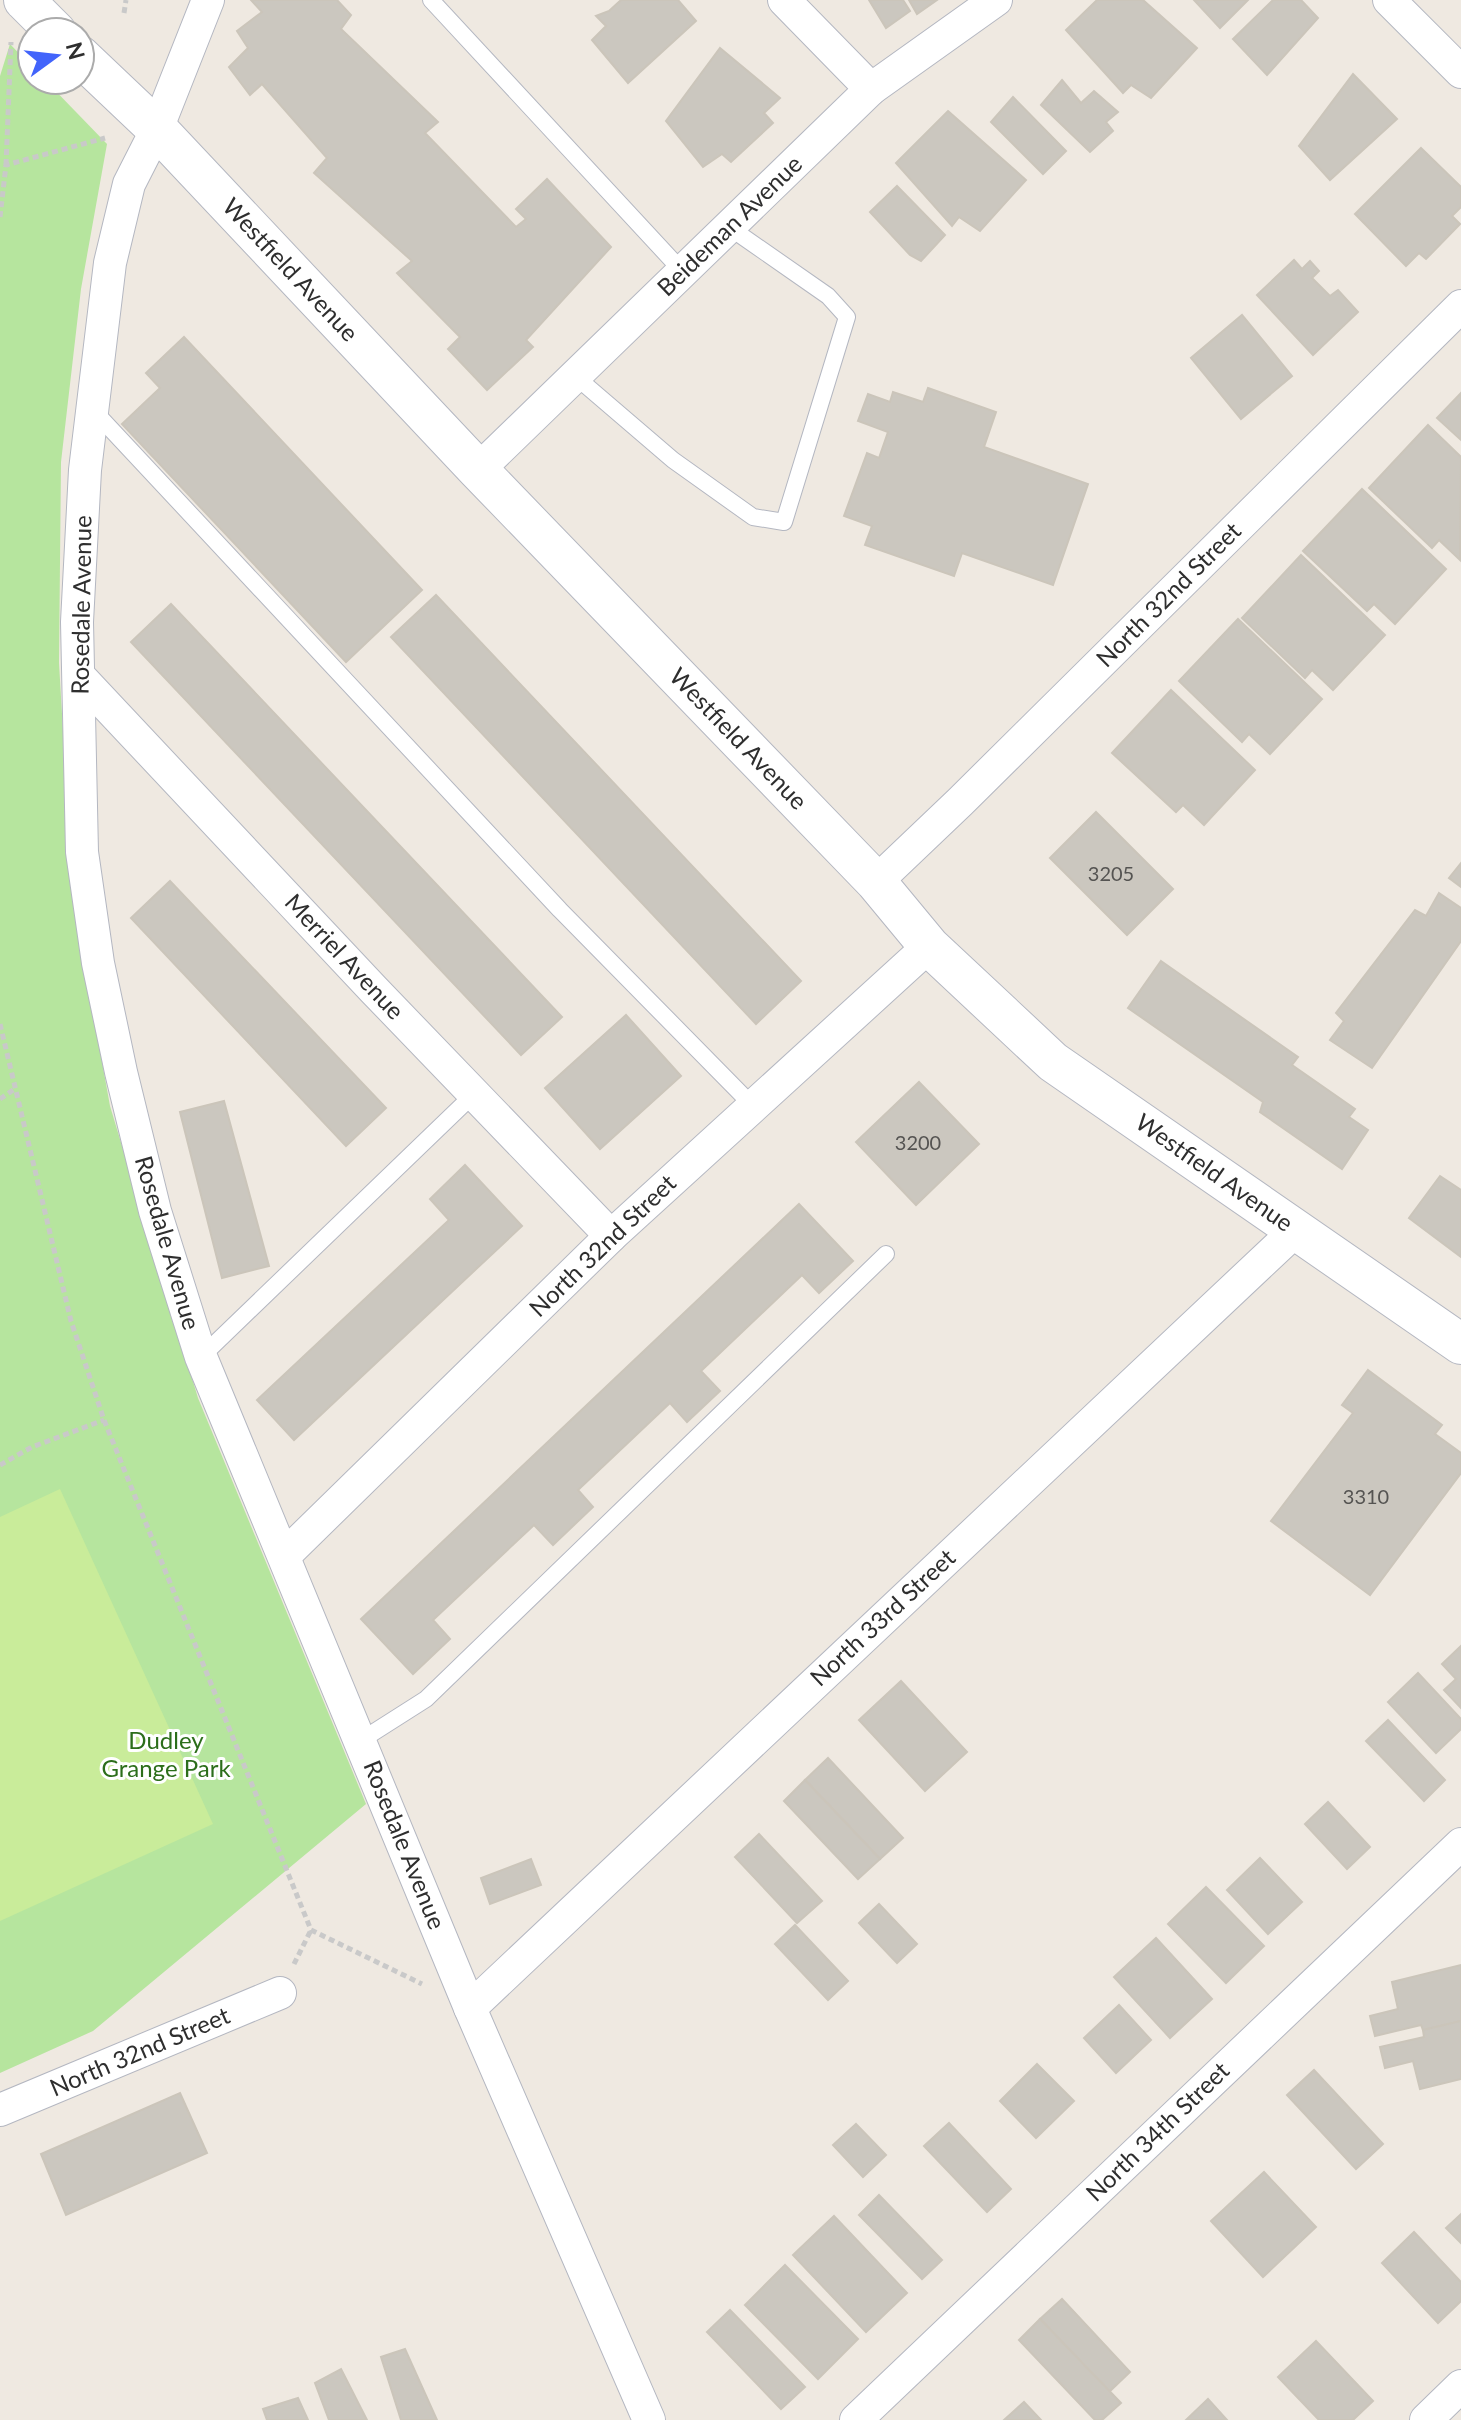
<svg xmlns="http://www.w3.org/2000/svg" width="1461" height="2420" font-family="Lato,sans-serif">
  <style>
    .green { fill: #b6e59e }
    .pitch { fill: #c9ec9a }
    .building { fill: #cbc7bf; stroke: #cbc5ba; stroke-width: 2 }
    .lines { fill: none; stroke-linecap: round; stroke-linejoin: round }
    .service-casing { stroke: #b4b7c1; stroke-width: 18 }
    .minor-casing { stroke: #b4b7c1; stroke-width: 34 }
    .tertiary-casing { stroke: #b4b7c1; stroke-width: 42 }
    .path { stroke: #c9c9c9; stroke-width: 5; stroke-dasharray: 6 4; stroke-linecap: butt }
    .service { stroke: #fff; stroke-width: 16 }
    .minor { stroke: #fff; stroke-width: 32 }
    .tertiary { stroke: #fff; stroke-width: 40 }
    .labels { text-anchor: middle; stroke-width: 6; stroke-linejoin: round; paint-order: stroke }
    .number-label { font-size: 20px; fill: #555452 }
    .street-label { font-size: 24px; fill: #2e2e2e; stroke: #fff }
    .park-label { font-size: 24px; fill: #2c6e1b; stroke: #fff }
  </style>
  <rect width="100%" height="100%" fill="#efe9e1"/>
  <path class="green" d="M10 44 32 67V80H45L107 144 81 289 61 462 59 663 73 900 110 1106 198 1398 366 1804 93 2031 0 2073V76Z"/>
  <path class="pitch" d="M60 1489 213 1824 0 1921V1517Z"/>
  <g class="building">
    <path d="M251 0H337L351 15 341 29 438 122 425 133 516 227 526 219 516 209 547 179 611 247 526 340 533 347 487 390 448 349 460 337 397 273 412 261 314 173 327 158 262 84 250 95 229 67 248 48 237 31 262 12Z"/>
    <path d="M621 0H678L696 21 628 83 592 40 606 26 596 16 609 11Z"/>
    <path d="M869 0H903L910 11 886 28Z"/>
    <path d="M909 0H937L917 14Z"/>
    <path d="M1097 0H1143L1197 48 1151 98 1131 85 1123 93 1066 30Z"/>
    <path d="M1194 0H1248L1220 28Z"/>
    <path d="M1273 0H1301L1318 18 1267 75 1233 39Z"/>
    <path d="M720 48 780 98 764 113 773 123 731 162 722 154 703 167 666 121Z"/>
    <path d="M1353 74 1397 119 1330 180 1299 146Z"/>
    <path d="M1062 80 1081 103 1094 91 1118 112 1106 122 1113 131 1090 152 1041 105Z"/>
    <path d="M1013 97 1066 151 1043 174 991 122Z"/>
    <path d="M948 111 1026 180 980 231 959 217 952 226 896 163Z"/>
    <path d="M1421 148 1461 187V207L1452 216 1460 224 1426 259 1419 253 1406 266 1355 214Z"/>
    <path d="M897 186 945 235 921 261 910 255 870 212Z"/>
    <path d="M1294 260 1302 269 1310 261 1319 271 1312 278 1330 296 1338 290 1358 312 1313 355 1257 295Z"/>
    <path d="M1242 315 1292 376 1241 419 1191 358Z"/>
    <path d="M184 337 422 590 346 662 122 424 160 388 146 373Z"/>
    <path d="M928 388 996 412 984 447 1088 484 1053 585 962 553 954 576 865 545 872 526 844 516 867 453 879 458 888 432 858 421 868 394 890 402 893 392 923 402Z"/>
    <path d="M1461 393V440L1437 418Z"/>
    <path d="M1428 425 1461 457 1460 560 1439 540 1432 548 1369 488Z"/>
    <path d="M1362 489 1446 569 1395 624 1374 604 1367 611 1303 551Z"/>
    <path d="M1301 555 1385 635 1333 690 1312 670 1305 678 1242 618Z"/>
    <path d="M436 595 801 981 756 1024 391 637Z"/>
    <path d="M171 604 562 1017 521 1055 131 642Z"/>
    <path d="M1238 619 1322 699 1270 754 1249 734 1242 742 1179 681Z"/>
    <path d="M1171 690 1255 770 1204 825 1183 805 1176 812 1112 753Z"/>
    <path d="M1096 812 1173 889 1127 935 1050 858Z"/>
    <path d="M1461 863V887L1449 878Z"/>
    <path d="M170 881 386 1108 346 1146 131 918Z"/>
    <path d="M1439 893 1461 908V941L1372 1068 1330 1040 1344 1021 1336 1013 1415 910 1426 916Z"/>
    <path d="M1161 961 1298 1057 1292 1065 1355 1109 1349 1117 1368 1130 1342 1169 1260 1112 1263 1102 1128 1008Z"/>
    <path d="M626 1015 681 1076 600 1149 545 1088Z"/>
    <path d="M919 1082 979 1144 916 1205 856 1142Z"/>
    <path d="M224 1101 269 1266 222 1278 180 1112Z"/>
    <path d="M465 1165 522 1226 294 1440 257 1400 449 1220 430 1199Z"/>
    <path d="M1440 1176 1461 1190V1257L1409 1218Z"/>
    <path d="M799 1204 853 1261 819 1293 802 1275 701 1371 720 1391 687 1422 670 1403 578 1490 593 1507 553 1545 534 1525 433 1620 450 1639 413 1674 361 1619Z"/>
    <path d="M1368 1370 1442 1425 1435 1434 1461 1453V1473L1370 1595 1271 1521 1353 1413 1342 1405Z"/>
    <path d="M1461 1646V1708L1444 1690 1456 1679 1442 1664Z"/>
    <path d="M1418 1673 1461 1719V1729L1436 1753 1388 1702Z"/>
    <path d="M901 1681 967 1752 925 1791 859 1720Z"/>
    <path d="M1388 1720 1445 1780 1424 1801 1366 1741Z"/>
    <path d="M828 1758 903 1838 880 1859 805 1780Z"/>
    <path d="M805 1780 880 1859 858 1879 784 1801Z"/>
    <path d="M1328 1802 1370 1847 1347 1869 1305 1824Z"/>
    <path d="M759 1834 822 1901 797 1923 735 1857Z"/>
    <path d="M1260 1858 1302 1902 1268 1934 1227 1890Z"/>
    <path d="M531 1859 541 1885 490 1904 481 1878Z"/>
    <path d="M1206 1887 1264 1946 1226 1983 1168 1924Z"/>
    <path d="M879 1904 917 1944 897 1963 859 1923Z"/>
    <path d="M795 1925 848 1981 828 2000 775 1944Z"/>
    <path d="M1156 1938 1212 1999 1170 2038 1114 1977Z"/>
    <path d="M1461 1965V2021L1423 2030 1421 2025 1375 2036 1370 2016 1398 2009 1392 1982Z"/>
    <path d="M1119 2005 1151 2040 1116 2073 1084 2038Z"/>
    <path d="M1461 2021V2079L1420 2089 1413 2061 1385 2068 1380 2047 1424 2037 1423 2030Z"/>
    <path d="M1037 2064 1074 2101 1036 2138 1000 2101Z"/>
    <path d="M1314 2070 1383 2144 1356 2169 1287 2095Z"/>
    <path d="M180 2093 207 2153 66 2215 41 2154Z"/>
    <path d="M949 2123 1011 2189 987 2212 924 2146Z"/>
    <path d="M856 2124 886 2155 863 2177 833 2145Z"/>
    <path d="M1264 2172 1316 2227 1263 2277 1211 2221Z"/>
    <path d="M879 2195 942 2260 922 2279 859 2215Z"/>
    <path d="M1461 2214V2243L1446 2228Z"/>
    <path d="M834 2216 907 2293 866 2332 793 2255Z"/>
    <path d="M1414 2232 1461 2282V2301L1438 2323 1382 2263Z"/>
    <path d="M785 2265 858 2339 818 2379 745 2305Z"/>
    <path d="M1062 2299 1130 2372 1109 2392 1040 2319Z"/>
    <path d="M730 2310 805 2387 781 2409 707 2332Z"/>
    <path d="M1040 2319 1121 2403 1102 2420H1095L1019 2340Z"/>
    <path d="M1316 2341 1373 2401 1353 2420H1319L1278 2377Z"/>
    <path d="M405 2349 437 2420H401L381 2357Z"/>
    <path d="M341 2369 367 2420H329L315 2383Z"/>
    <path d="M298 2398 308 2420H267L263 2409Z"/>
    <path d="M1208 2399 1227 2420H1186Z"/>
    <path d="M1024 2402 1041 2420H1004Z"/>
  </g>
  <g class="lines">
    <defs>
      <g id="service">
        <path d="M431 0 683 272"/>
        <path d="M575 376 673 460 753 517 784 522 847 317 828 296 729 227"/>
        <path d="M94 411 560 910 753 1106"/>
        <path d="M201 1357 474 1094"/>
        <path d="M360 1741 426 1699 886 1254"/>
      </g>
      <g id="minor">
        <path d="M208 0 157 129 129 184 110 263 85 470 77 622 82 852 98 963 121 1072 155 1211 201 1357 470 2008 649 2420"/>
        <path d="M784 0 871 89"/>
        <path d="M1389 0 1461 72"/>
        <path d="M478 470 871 89 996 0"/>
        <path d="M79 676 374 990 611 1236"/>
        <path d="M876 882 960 802 1461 306"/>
        <path d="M285 1555 611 1236 929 946"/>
        <path d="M470 2008 1296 1230"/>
        <path d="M0 2110 280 1993"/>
        <path d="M856 2420 1461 1844"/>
        <path d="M1426 2420 1461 2386"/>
      </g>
      <g id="tertiary">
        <path d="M24 0 56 32"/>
        <path d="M80 56 157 129 478 470 876 882 929 946 1053 1062 1461 1344"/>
      </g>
    </defs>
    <use href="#service" class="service-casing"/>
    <use href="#minor" class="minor-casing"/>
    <use href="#tertiary" class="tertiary-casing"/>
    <g class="path">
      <path d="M124 13 126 0"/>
      <path d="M6 165 11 42"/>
      <path d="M0 217 6 165 105 138"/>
      <path d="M0 1024 71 1321 104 1420 311 1930 422 1984"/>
      <path d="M0 1099 16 1088"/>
      <path d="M0 1465 32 1447 104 1420"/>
      <path d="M294 1964 311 1930"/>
    </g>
    <use href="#service" class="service"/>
    <use href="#minor" class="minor"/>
    <use href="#tertiary" class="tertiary"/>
  </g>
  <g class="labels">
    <g class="number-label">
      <text x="1111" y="881">3205</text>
      <text x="918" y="1150">3200</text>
      <text x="1366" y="1504">3310</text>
    </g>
    <g class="street-label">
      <text transform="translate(730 226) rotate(-44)" y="8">Beideman Avenue</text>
      <text transform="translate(290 270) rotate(47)" y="8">Westfield Avenue</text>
      <text transform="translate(1169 595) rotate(-45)" y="8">North 32nd Street</text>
      <text transform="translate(82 605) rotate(-89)" y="8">Rosedale Avenue</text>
      <text transform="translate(738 739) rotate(46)" y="8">Westfield Avenue</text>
      <text transform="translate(344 957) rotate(47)" y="8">Merriel Avenue</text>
      <text transform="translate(1214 1173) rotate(35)" y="8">Westfield Avenue</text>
      <text transform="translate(167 1243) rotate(74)" y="8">Rosedale Avenue</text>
      <text transform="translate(603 1246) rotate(-44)" y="8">North 32nd Street</text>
      <text transform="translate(883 1618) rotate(-43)" y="8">North 33rd Street</text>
      <text transform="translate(404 1845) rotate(68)" y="8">Rosedale Avenue</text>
      <text transform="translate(140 2052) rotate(-23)" y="8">North 32nd Street</text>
      <text transform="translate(1158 2132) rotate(-44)" y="8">North 34th Street</text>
    </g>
    <g class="park-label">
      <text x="166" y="1749">Dudley<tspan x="166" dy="28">Grange Park</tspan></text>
    </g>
  </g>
  <g transform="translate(56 56) rotate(75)"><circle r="38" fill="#ffffff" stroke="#ababab" stroke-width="2"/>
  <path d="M0-6L14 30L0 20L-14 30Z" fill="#4264fb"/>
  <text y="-12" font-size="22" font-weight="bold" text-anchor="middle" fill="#2e2e2e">N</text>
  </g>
</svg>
